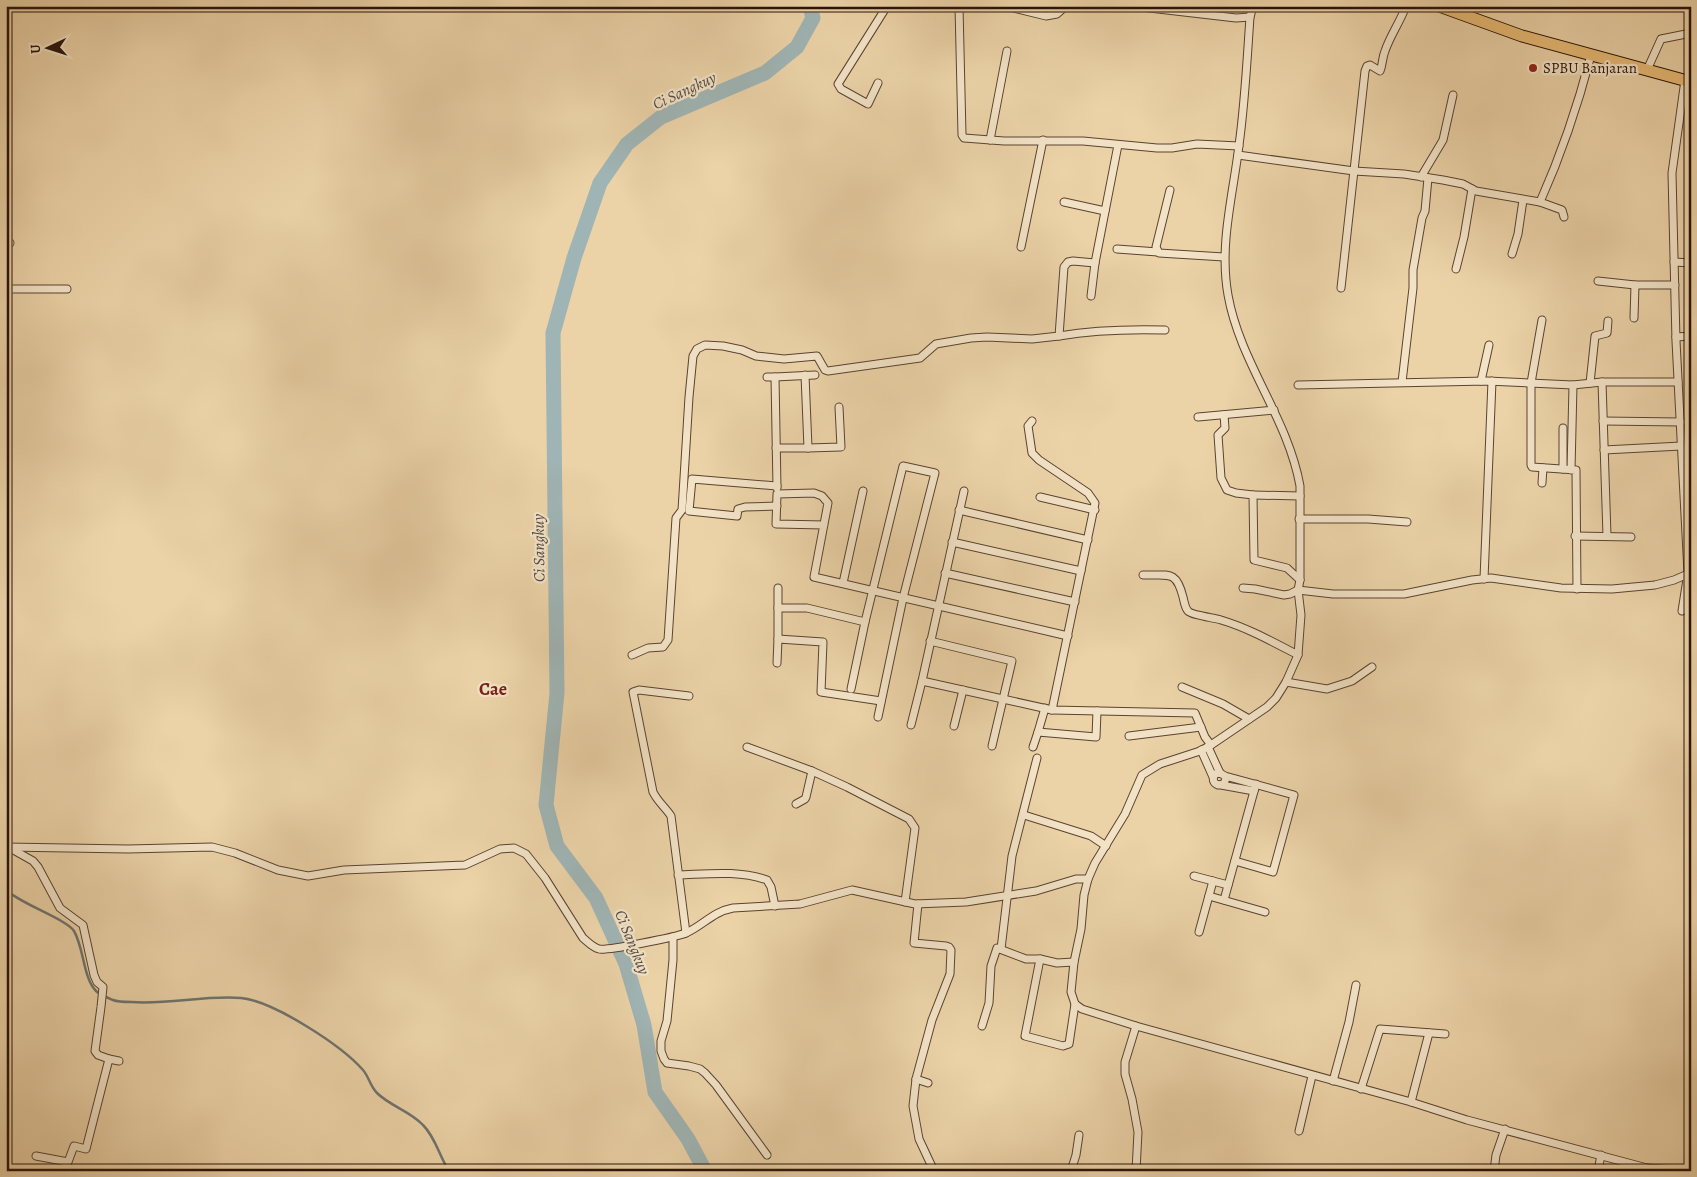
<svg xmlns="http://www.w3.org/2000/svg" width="1697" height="1177" font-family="Alegreya,serif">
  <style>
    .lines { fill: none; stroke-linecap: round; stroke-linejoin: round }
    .stream { stroke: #707470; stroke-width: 2.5 }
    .river { stroke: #9fb4b4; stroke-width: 15 }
    .minor-casing { stroke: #5a4330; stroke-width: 9 }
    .primary-casing { stroke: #2a1309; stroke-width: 13 }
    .minor { stroke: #f2e2c6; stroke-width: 7 }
    .primary { stroke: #e6b974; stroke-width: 11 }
    .poi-dot { fill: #8f2418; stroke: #f2e2c6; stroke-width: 2 }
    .labels { text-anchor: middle; stroke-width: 4.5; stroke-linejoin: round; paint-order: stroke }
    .poi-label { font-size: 15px; fill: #2a1309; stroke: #f2e2c6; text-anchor: start }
    .water-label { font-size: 16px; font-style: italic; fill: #534b45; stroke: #f2e2c6 }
    .quarter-label { font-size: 18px; font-weight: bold; fill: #7a1f14; stroke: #f2e2c6 }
  </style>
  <rect width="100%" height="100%" fill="#ebd2a7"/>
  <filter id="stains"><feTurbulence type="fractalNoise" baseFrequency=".004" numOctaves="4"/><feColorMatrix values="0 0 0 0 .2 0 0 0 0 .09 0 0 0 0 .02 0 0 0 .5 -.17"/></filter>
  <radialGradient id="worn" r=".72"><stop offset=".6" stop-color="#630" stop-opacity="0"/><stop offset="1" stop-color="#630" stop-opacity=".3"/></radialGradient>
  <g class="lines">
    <path class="stream" d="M6 890C21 904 66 919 74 931 84 948 83 978 96 991 100 995 108 998 113 1000 118 1002 125 1002 131 1002 168 1005 204 995 241 998 273 1001 341 1045 363 1070 369 1077 370 1086 377 1093 390 1106 410 1111 423 1125 436 1138 439 1156 449 1171"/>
    <path class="river" d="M705 1171 688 1139 655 1092 644 1025 626 964 596 898 557 846 546 805 557 693 553 333 574 258 600 183 627 144 661 117 765 73 797 47 813 18 810 6"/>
    <defs>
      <g id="minor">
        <path d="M959 6 962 135 964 138 1004 141H1083L1157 148H1172L1197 144 1239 146"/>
        <path d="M1005 6 1046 16 1057 14 1066 6"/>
        <path d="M1132 6 1236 18 1250 17"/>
        <path d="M1253 6 1250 17C1247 60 1245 102 1239 145 1233 196 1219 244 1228 295 1240 363 1288 418 1300 486V580L1298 590 1301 615 1298 655 1286 682 1276 698 1267 707 1211 745 1200 751 1160 764 1142 775 1125 814 1095 863 1088 879 1084 895 1081 929 1074 962 1071 992 1075 1004 1082 1009 1136 1026 1411 1102 1467 1120 1647 1168 1691 1171"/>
        <path d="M1647 70 1661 39 1691 33"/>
        <path d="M878 83 868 104 841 89 838 84 887 6"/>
        <path d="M990 140 1007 51"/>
        <path d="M1238 155 1354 171 1404 174 1443 180 1463 184 1476 191 1540 202"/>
        <path d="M1421 177 1443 140 1453 95"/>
        <path d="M1170 190 1156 247 1159 253 1224 257"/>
        <path d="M1064 202 1105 211"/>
        <path d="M1564 217 1562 210 1540 202C1561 155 1578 105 1591 55"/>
        <path d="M6 243H10"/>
        <path d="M1021 247 1043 140"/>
        <path d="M1117 249 1158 252"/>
        <path d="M1512 254 1518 234 1523 200"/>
        <path d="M1674 262 1691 263"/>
        <path d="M1456 269 1464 237 1472 189"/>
        <path d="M1598 281 1635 285H1675"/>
        <path d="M1341 288 1365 71 1367 66 1370 65 1380 71C1383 64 1382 58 1385 51 1390 36 1400 22 1406 6"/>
        <path d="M6 289H67"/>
        <path d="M1091 296 1095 263 1118 145"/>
        <path d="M1634 318 1635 285"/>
        <path d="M1542 320 1531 383V465L1532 467 1576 470 1577 589"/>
        <path d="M1059 336C1094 330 1129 329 1165 330"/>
        <path d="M1676 337 1691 336"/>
        <path d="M767 377H775L777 488"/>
        <path d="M775 377 815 375"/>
        <path d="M1481 381 1489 345"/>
        <path d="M1402 382 1413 288V270L1422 218 1425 211 1428 178"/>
        <path d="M1602 382 1607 536"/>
        <path d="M1590 383 1595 336 1607 333 1608 321"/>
        <path d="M1298 385 1487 381 1573 385 1602 382H1678"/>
        <path d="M1224 415 1225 428 1218 435 1221 478 1227 490 1236 493 1253 495 1254 560 1287 568 1300 580"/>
        <path d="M1198 417 1274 410"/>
        <path d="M1032 421 1028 426 1032 453 1039 460 1088 493 1095 503 1052 710 1195 713 1205 737 1211 745"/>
        <path d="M1603 421 1681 422"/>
        <path d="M776 448H808L805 375"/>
        <path d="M808 448 841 447 839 407"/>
        <path d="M1604 450 1681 446"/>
        <path d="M1563 469V428"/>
        <path d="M1571 470 1573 385"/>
        <path d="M1542 483 1543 468"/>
        <path d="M1253 495 1300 496"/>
        <path d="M1040 497 1095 510"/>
        <path d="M777 506 745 507 738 509 737 516 689 511 692 479 777 486"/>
        <path d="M959 510 1088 540"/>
        <path d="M1299 519H1368L1407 522"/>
        <path d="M824 525 776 524 777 494 814 493 822 496 828 503 814 577 1068 636"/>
        <path d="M1575 536 1631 537"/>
        <path d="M952 542 1081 571"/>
        <path d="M945 573 1075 602"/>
        <path d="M1143 575C1168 576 1176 569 1183 597 1184 601 1185 608 1188 611 1191 615 1215 618 1221 620 1248 628 1273 642 1298 655"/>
        <path d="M1484 579 1492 381"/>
        <path d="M843 583 863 491"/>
        <path d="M1243 588 1255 589 1284 595 1290 594 1298 590 1333 594H1404L1472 580 1491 578 1561 588 1612 589 1655 585 1674 580 1690 573"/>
        <path d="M778 608H807L865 622 903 466 935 473 903 598 878 717"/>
        <path d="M1682 611 1688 573 1676 341 1672 173 1685 80"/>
        <path d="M778 639V588"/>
        <path d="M930 641 1012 661 992 746"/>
        <path d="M632 655 648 648 663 647 668 640 676 518 682 510 689 397 693 356 697 349 705 345 723 346 742 350 756 356 784 359 817 356 825 370 828 371 920 358 936 344 971 338 987 337 1032 339 1059 336 1064 267 1068 262 1073 261 1095 263"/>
        <path d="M777 663 778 639 823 642 821 692 881 701"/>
        <path d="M922 681 964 491"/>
        <path d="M1286 682 1327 689 1352 681 1372 667"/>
        <path d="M1182 687 1223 704 1249 719"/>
        <path d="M851 689 865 622"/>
        <path d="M911 725 922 681 1052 710"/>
        <path d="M954 726 963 690"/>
        <path d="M1038 732 1045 708"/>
        <path d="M1129 736 1201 727"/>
        <path d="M747 747 812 771"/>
        <path d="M1033 747 1038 732 1096 737 1097 711"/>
        <path d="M1208 747 1220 773"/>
        <path d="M1201 750 1213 777"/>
        <path d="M1225 776 1226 778 1224 784 1218 785C1213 783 1212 779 1215 774L1220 773 1225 776 1294 795 1273 872 1235 861"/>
        <path d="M1221 785 1254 791"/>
        <path d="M796 804 805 799 806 797 812 771 847 787 909 819 915 828 905 902"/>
        <path d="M1024 815 1091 836 1106 846"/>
        <path d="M6 847 128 849 212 847 235 853 278 870 308 876 344 870 465 865 500 849 514 848 526 854 545 878 583 938C588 942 592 947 599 949 607 951 676 937 686 933 704 925 712 912 733 908L800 904 852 890 915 904 966 902 1036 891 1076 879H1088"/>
        <path d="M10 848 33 861 38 867 60 908 83 925 94 975 97 982 103 987 101 1007 95 1051 98 1055 109 1059 86 1149 74 1146 68 1162 36 1156"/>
        <path d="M678 875C708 874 738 870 767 880L771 887 775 906"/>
        <path d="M1194 876 1228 885"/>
        <path d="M1209 896 1265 912"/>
        <path d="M1224 900 1256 784"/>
        <path d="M918 904 914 943 946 946 949 947 951 950 950 974 932 1020 916 1079 928 1083"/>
        <path d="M1199 932 1213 881"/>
        <path d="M686 933 671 816C665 807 658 802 653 792L633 692 639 690 689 696"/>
        <path d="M673 937V960L667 1021 661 1041V1051L664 1059 667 1063 689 1066 700 1069 705 1073 716 1085 767 1155"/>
        <path d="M1001 949 1012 856 1037 758"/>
        <path d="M1040 959 1025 1036 1063 1046 1069 1044 1075 1004"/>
        <path d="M982 1026 989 1003 991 966 997 948 1026 959H1040L1057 963 1074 962"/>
        <path d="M1136 1026 1125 1062V1074L1132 1099 1138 1132 1136 1171"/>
        <path d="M109 1059 119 1061"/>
        <path d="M916 1079 913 1106 919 1139 934 1171"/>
        <path d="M1333 1081 1349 1022 1356 985"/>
        <path d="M1361 1089 1380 1029 1445 1034"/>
        <path d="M1411 1102 1429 1033"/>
        <path d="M1299 1131 1312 1076"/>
        <path d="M1071 1171 1076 1155 1079 1135"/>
        <path d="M1494 1171 1496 1155 1505 1129"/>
        <path d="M1598 1171 1601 1155"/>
      </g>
      <path id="primary" d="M1439 6 1522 36 1691 82"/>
    </defs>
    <use href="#minor" class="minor-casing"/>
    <use href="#primary" class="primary-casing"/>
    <use href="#minor" class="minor"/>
    <use href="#primary" class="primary"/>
  </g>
  <circle class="poi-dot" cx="1533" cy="68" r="5"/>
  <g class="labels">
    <g class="poi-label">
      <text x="1543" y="73">SPBU Banjaran</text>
    </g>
    <g class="water-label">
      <text transform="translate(684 90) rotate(-25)" y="6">Ci Sangkuy</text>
      <text transform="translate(538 548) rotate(-91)" y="6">Ci Sangkuy</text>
      <text transform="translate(633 942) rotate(68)" y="6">Ci Sangkuy</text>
    </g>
    <g class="quarter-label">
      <text x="493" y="695">Cae</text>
    </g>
  </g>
  <rect width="1697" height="1177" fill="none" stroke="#ebd2a7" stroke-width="25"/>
  <rect x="8" y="8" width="1682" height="1162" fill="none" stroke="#2a1309" stroke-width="2.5"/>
  <rect x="12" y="12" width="1672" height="1152" fill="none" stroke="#2a1309"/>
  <g transform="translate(48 48) rotate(266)" stroke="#f2e2c6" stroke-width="4" paint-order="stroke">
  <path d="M0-4L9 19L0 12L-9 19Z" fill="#2a1309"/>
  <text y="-8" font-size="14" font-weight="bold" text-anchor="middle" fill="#2a1309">U</text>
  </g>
  <rect width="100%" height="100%" filter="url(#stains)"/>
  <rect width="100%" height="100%" fill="url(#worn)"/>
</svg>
